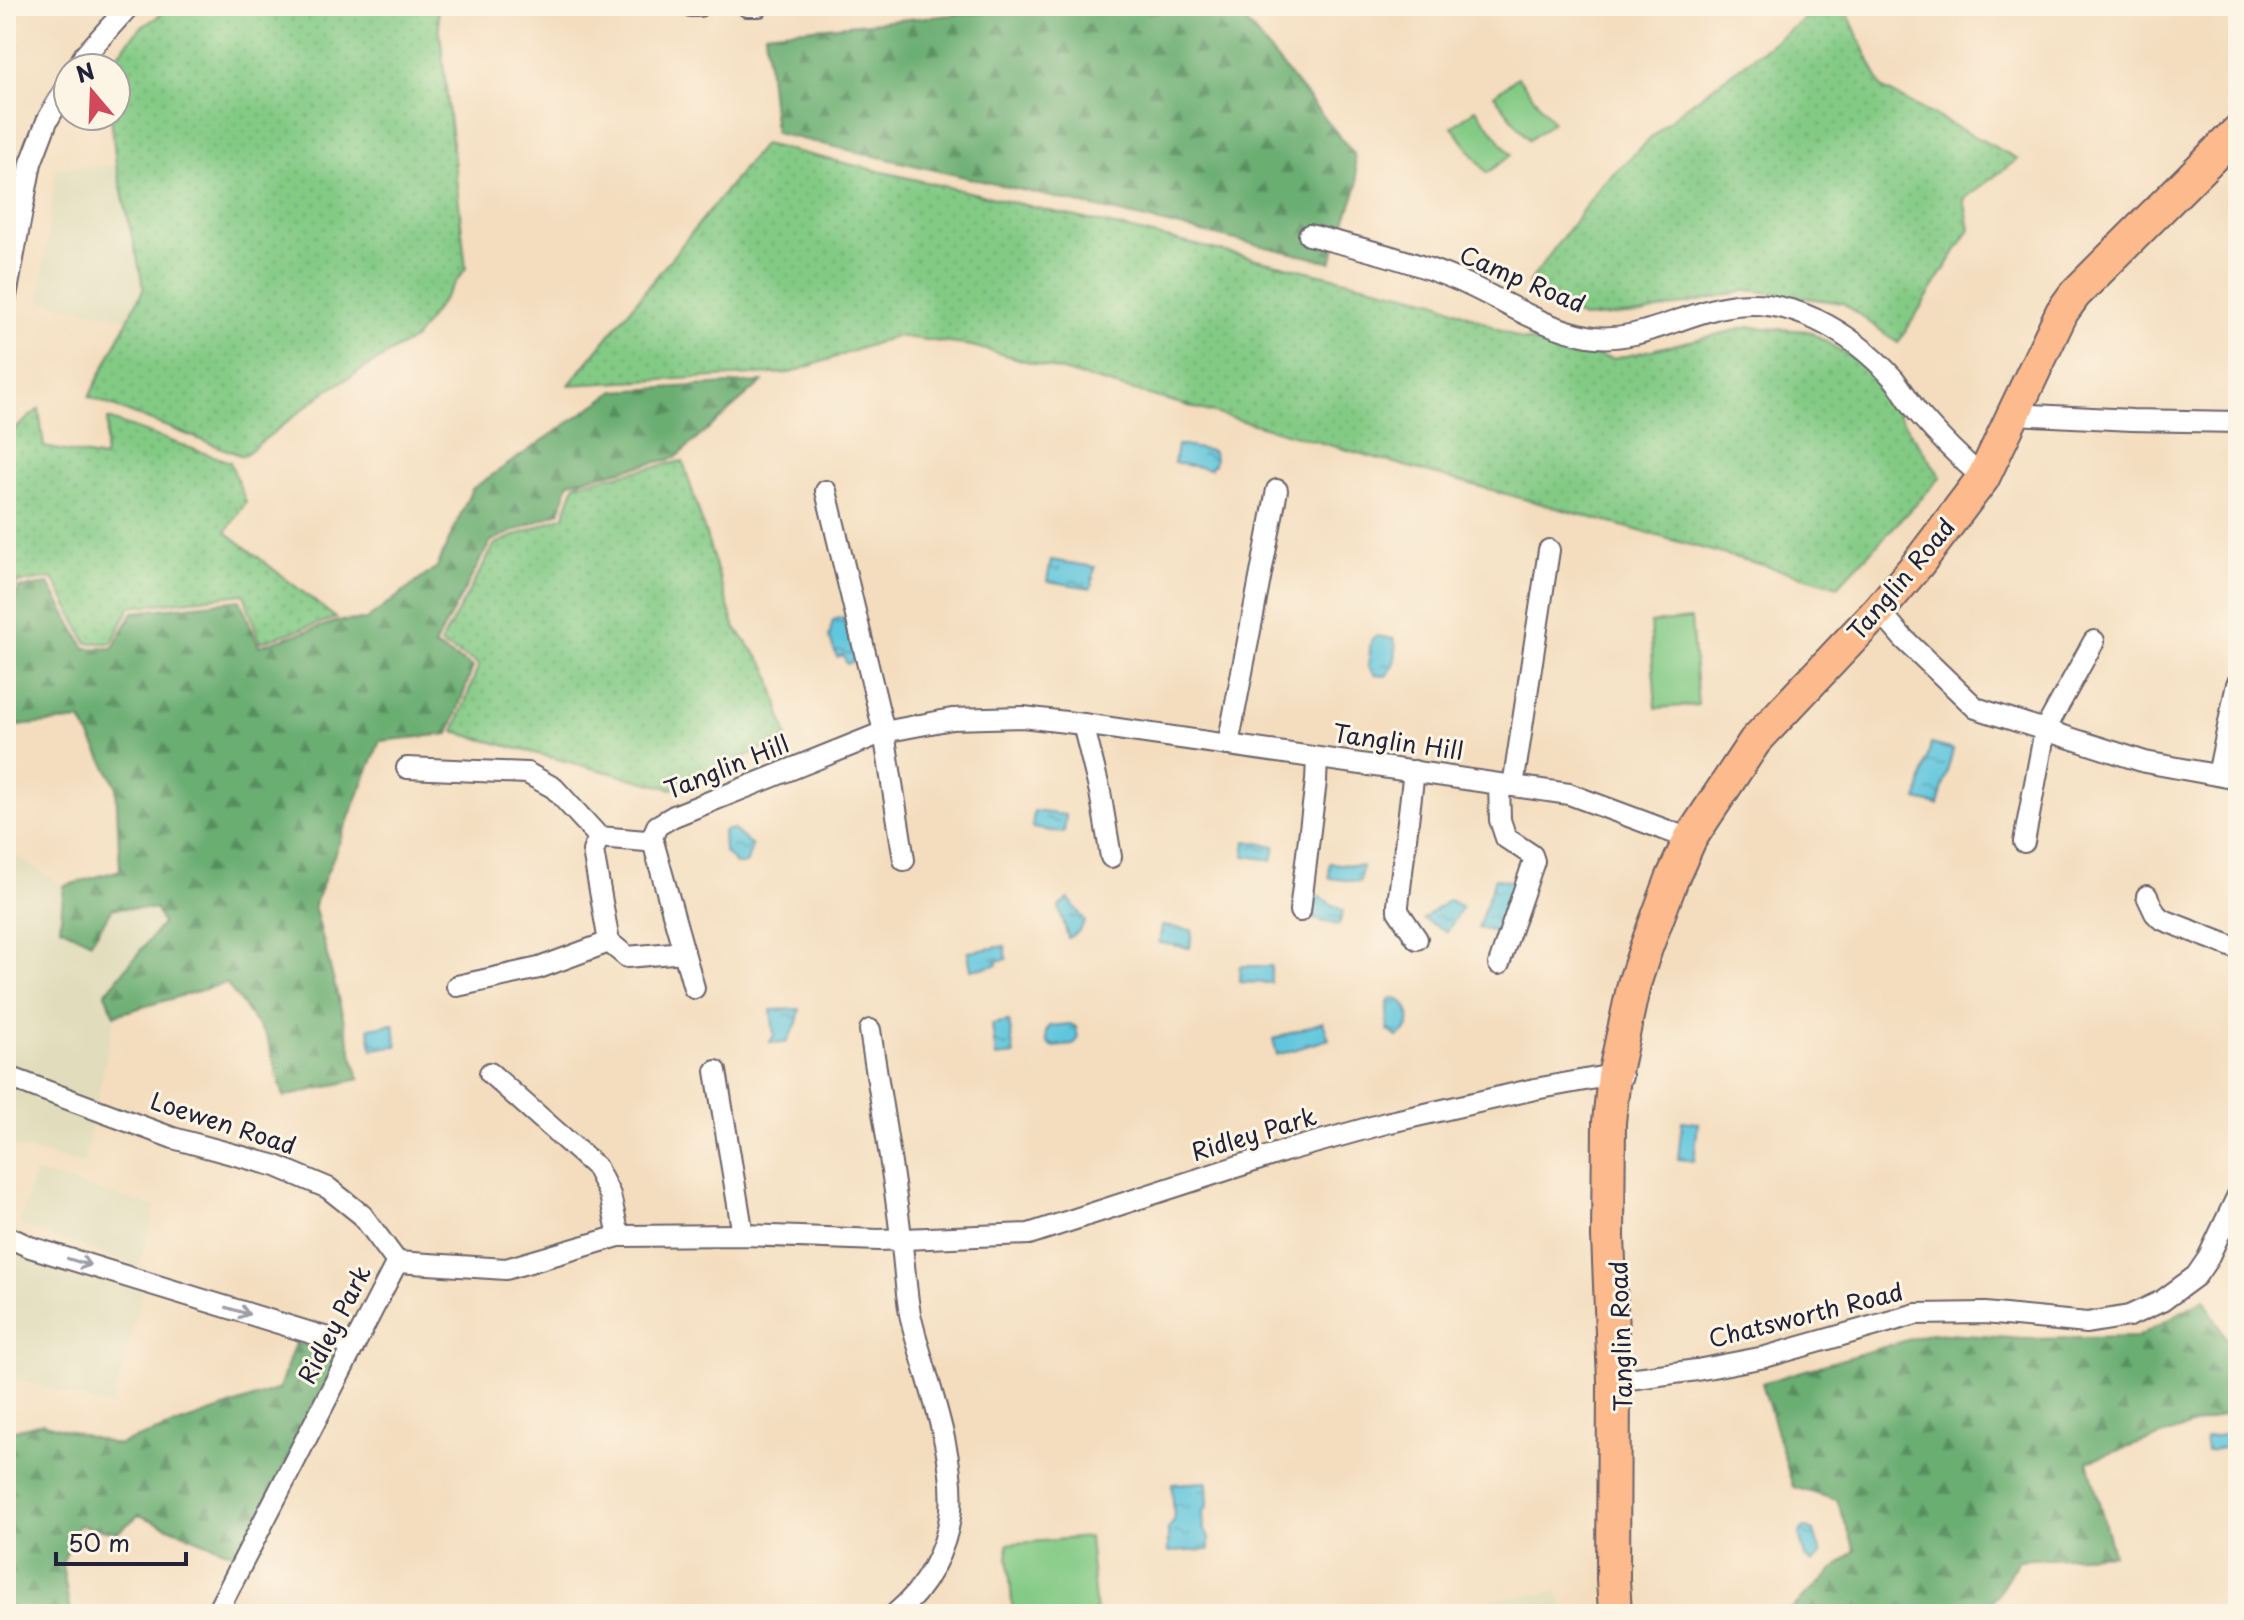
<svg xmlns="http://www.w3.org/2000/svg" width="2244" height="1620" font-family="'Playpen Sans',sans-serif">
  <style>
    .built { fill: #e1dcbb }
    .grass { fill: url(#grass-dots); stroke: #527660; stroke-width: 2 }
    .forest { fill: url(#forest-firs); stroke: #466856; stroke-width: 2 }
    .garden { fill: #83ca85; stroke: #527660; stroke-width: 2 }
    .water { fill: url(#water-ripples); stroke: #41748c; stroke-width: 2 }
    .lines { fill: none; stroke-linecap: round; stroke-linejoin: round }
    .street-casing { stroke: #6c6369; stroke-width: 24 }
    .primary-casing { stroke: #6c6369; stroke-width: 36 }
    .street { stroke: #fff; stroke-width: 20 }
    .primary { stroke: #fcba8d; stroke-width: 32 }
    .oneway { stroke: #9c9ca7 }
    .labels { text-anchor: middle; stroke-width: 6; stroke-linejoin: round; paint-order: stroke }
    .street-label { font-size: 24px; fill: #22223b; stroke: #fcf5e5 }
  </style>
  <defs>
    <pattern id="grass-dots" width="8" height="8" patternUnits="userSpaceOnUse" patternTransform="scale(2)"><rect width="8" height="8" fill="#83ca85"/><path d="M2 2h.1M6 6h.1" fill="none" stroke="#71ad74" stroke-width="1.8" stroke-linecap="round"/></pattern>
    <pattern id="forest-firs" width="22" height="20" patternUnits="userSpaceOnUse" patternTransform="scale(2)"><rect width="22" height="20" fill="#6aae72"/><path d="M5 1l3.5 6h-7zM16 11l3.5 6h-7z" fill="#578d5f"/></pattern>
    <pattern id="water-ripples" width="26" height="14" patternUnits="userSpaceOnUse" patternTransform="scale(2)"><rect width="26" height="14" fill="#60c6dd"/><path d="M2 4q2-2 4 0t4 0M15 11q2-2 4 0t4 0" fill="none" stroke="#4fa0b4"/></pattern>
  </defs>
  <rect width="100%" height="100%" fill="#fcf5e5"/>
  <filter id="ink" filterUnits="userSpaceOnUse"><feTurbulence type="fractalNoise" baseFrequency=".0125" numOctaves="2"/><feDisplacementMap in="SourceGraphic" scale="16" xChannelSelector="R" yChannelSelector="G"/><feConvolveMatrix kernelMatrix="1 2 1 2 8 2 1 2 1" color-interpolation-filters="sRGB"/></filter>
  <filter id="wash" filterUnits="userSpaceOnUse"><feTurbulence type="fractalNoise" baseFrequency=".006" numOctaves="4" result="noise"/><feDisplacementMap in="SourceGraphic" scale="32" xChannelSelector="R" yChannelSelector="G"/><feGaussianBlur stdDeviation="1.8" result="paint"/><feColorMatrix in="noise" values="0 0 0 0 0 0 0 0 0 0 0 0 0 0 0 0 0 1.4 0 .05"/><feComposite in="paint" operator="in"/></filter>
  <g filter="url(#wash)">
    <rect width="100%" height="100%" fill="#f4ddbe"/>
    <g class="built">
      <path d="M116 165 144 288 128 319 39 301 56 168Z"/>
      <path d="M6 850 64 886 60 927 91 941 113 908 156 909 163 924 105 994 115 1015 84 1164 6 1145Z"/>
      <path d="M35 1172 155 1207 139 1267 19 1225Z"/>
      <path d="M14 1247 145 1286 111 1407 6 1376V1269Z"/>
      <path d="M1558 1591 1565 1614H1380Z"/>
    </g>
    <g class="grass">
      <path d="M174 6H437L466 268 415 338 325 392 243 456 89 397 144 288 116 165 111 116H116V68H106L139 29Z"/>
      <path d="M1822 6H1844L1883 89 2018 159 1964 199 1970 229 1898 343 1843 303 1749 290 1640 314 1582 318 1528 284 1602 184 1678 113Z"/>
      <path d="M763 144 1436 301 1521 339 1613 359 1749 327 1808 331 1864 365 1941 477 1838 586 972 346 896 336 790 373 569 385Z"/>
      <path d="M39 409 44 447 104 458 108 419 230 462 246 502 226 532 336 618 260 642 244 594 130 607 112 643H87L53 578 17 583 6 611V437Z"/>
      <path d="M683 461 735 628 768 669 787 738 672 789 454 732 479 664 440 644 495 544 564 516 575 484Z"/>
    </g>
    <g class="forest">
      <path d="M1043 6H1233L1354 154 1358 185 1331 262 775 133 765 33Z"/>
      <path d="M762 382 675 458 569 482 560 512 491 541 434 646 473 667 449 734 380 741 314 905 359 1079 284 1097 267 1038 226 983 115 1015 105 994 162 924 156 909 113 908 91 942 60 927 64 886 120 870 116 785 81 720 6 727V626L19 588 49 584 85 648H113L133 612 240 600 259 646 339 621 366 620 437 567 472 489 615 391Z"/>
      <path d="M2204 1299 2238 1359V1410L2088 1461 2113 1554 2018 1560 1997 1595 1981 1614H1786L1855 1550 1837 1500 1793 1487 1762 1383 1931 1333 2028 1339 2137 1337Z"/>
      <path d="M295 1343 341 1352 239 1556 139 1515 118 1532 78 1525 62 1564 70 1612 78 1614H6V1432L42 1423 117 1445 279 1389Z"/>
    </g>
    <g class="garden">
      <path d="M1518 77 1553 122 1529 140 1494 95Z"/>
      <path d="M1476 109 1511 155 1487 173 1452 127Z"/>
      <path d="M1691 619 1698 705 1656 708 1650 623Z"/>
      <path d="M1089 1537 1096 1614H1013L1007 1544Z"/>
    </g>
    <g class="water">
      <path d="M1177 445 1212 451 1215 458 1214 465 1211 466V469L1174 463Z"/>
      <path d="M1051 560 1095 567 1091 588 1047 581Z"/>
      <path d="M843 617 857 660 847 664 843 655 837 657 829 637 833 620Z"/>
      <path d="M1376 636 1394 639C1398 649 1395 669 1386 676L1375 675 1368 666 1371 641Z"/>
      <path d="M1931 744 1953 750 1938 805 1917 800Z"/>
      <path d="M1034 811 1066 815 1064 833 1032 828Z"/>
      <path d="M733 829 752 846 746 864H736L724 851 723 831Z"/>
      <path d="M1246 841 1275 846 1272 860 1244 856Z"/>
      <path d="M1330 863 1362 866 1360 882 1329 878Z"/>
      <path d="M1495 878 1520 884 1505 934 1478 928Z"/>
      <path d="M1316 895 1343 911 1339 925 1313 919 1312 903Z"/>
      <path d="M1069 899 1085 921 1079 931 1068 938 1059 907Z"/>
      <path d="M1449 900 1462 907 1447 932 1423 919Z"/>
      <path d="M1162 926 1192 930 1190 948 1159 943Z"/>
      <path d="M1005 946 1007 959 996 961 997 965 971 970 968 952Z"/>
      <path d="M1240 966H1271V983L1239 982Z"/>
      <path d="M1392 998C1412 1000 1416 1029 1397 1037L1388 1030V1002Z"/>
      <path d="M800 1009 797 1023 786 1043 770 1042 774 1035 771 1010Z"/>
      <path d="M1009 1021 1014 1055 996 1057 992 1024Z"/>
      <path d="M1323 1022 1329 1039 1277 1055 1273 1039Z"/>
      <path d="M394 1024 397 1046 372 1049 369 1028Z"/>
      <path d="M1070 1024 1076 1027 1078 1039 1073 1045 1052 1047 1047 1043 1046 1032 1050 1026Z"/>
      <path d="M1682 1121 1698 1123 1694 1161 1678 1159Z"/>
      <path d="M2238 1432V1445L2207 1451 2205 1438Z"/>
      <path d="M1207 1482 1208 1506 1203 1511 1204 1530 1209 1537V1550L1168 1552V1529L1174 1521 1172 1484Z"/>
      <path d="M1807 1528 1814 1531 1821 1555 1813 1562 1805 1557 1799 1534 1802 1529Z"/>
    </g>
  </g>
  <g filter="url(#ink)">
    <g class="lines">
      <defs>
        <g id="street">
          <path d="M691 6H699"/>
          <path d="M747 6H759"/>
          <path d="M77 68 84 56 129 6"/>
          <path d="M1309 235C1360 248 1411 260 1460 281 1503 300 1540 327 1588 336 1635 344 1679 316 1723 307 1789 293 1851 332 1894 379 1903 390 1910 403 1919 414 1938 436 1961 459 1983 478"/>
          <path d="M6 296 31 163 47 121 68 84"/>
          <path d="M2015 414 2132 420 2238 422"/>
          <path d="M826 491 884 732 904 860"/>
          <path d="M1879 610 1903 638 1976 708 2145 762 2238 779"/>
          <path d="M1083 724 1100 792 1111 857"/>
          <path d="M1228 745 1277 490"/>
          <path d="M407 768 527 773 554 788 599 837 646 841 652 838"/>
          <path d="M1414 771 1398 905V911L1417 939"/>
          <path d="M2218 775 2237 684"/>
          <path d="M1513 786 1549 550"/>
          <path d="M599 837 593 851 609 942 627 957 684 952"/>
          <path d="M2024 842 2045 730 2094 641"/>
          <path d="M2147 896 2155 913 2161 919 2238 949"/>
          <path d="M1300 911 1316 781 1317 758"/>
          <path d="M1499 964 1534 861 1532 855 1506 838 1500 820 1499 784"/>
          <path d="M457 986 539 968 609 942"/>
          <path d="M694 988 652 838 657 826 674 816 884 732 952 719 1023 717 1083 724 1569 794 1690 839"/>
          <path d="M870 1030C880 1096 892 1163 900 1229 904 1257 905 1286 910 1314 923 1372 956 1450 951 1510 947 1549 926 1589 895 1614"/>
          <path d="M716 1071 743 1235"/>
          <path d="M490 1073 596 1167 610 1195 619 1236"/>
          <path d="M6 1076 173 1138 276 1166 328 1188 362 1215 397 1262"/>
          <path d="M6 1236 30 1247 354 1346"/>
          <path d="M397 1262 506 1269 619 1236 743 1235 879 1240 1029 1234 1285 1151 1386 1123 1535 1089 1607 1076H1622"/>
          <path d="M1614 1381 1697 1370 1765 1357 1916 1314 1985 1313 2087 1323 2129 1316 2162 1301 2196 1276 2207 1260 2238 1195"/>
          <path d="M216 1614 397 1262"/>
        </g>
        <path id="primary" d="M1615 1614 1613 1579 1614 1381 1608 1237 1609 1122 1614 1076 1634 984 1646 948 1672 879 1690 839 1755 741 1879 610 1917 565 1983 478 2062 312 2075 294 2238 131"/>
      </defs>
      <use href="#street" class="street-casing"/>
      <use href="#primary" class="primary-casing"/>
      <use href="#street" class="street"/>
      <use href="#primary" class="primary"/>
    </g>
    <defs><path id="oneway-shaft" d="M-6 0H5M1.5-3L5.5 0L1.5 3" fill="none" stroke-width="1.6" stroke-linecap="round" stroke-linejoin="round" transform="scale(2)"/></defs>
    <g class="oneway">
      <use href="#oneway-shaft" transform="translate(79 1262) rotate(17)"/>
      <use href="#oneway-shaft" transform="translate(238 1311) rotate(17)"/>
    </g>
  </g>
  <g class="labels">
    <g class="street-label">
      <text transform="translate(1522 280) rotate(23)" y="8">Camp Road</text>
      <text transform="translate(1902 580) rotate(-50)" y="8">Tanglin Road</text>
      <text transform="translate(1398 743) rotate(8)" y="8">Tanglin Hill</text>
      <text transform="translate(727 768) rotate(-22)" y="8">Tanglin Hill</text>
      <text transform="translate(223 1124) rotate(18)" y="8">Loewen Road</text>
      <text transform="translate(1254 1135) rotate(-17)" y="8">Ridley Park</text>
      <text transform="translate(1806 1316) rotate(-14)" y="8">Chatsworth Road</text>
      <text transform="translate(335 1325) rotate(-63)" y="8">Ridley Park</text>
      <text transform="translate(1622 1336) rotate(-92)" y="8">Tanglin Road</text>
    </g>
  </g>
  <rect width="2244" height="1620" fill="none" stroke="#fcf5e5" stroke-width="32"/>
  <g transform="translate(92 92) rotate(341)"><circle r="38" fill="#fcf5e5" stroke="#a5a1a1" stroke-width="2"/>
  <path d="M0-6L14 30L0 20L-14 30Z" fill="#d1495b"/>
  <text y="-12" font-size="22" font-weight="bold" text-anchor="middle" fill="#22223b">N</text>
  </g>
  <path d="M56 1552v12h130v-12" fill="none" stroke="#22223b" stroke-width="4"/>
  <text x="68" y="1552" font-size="24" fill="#22223b" stroke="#fcf5e5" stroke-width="6" paint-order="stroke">50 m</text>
</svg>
